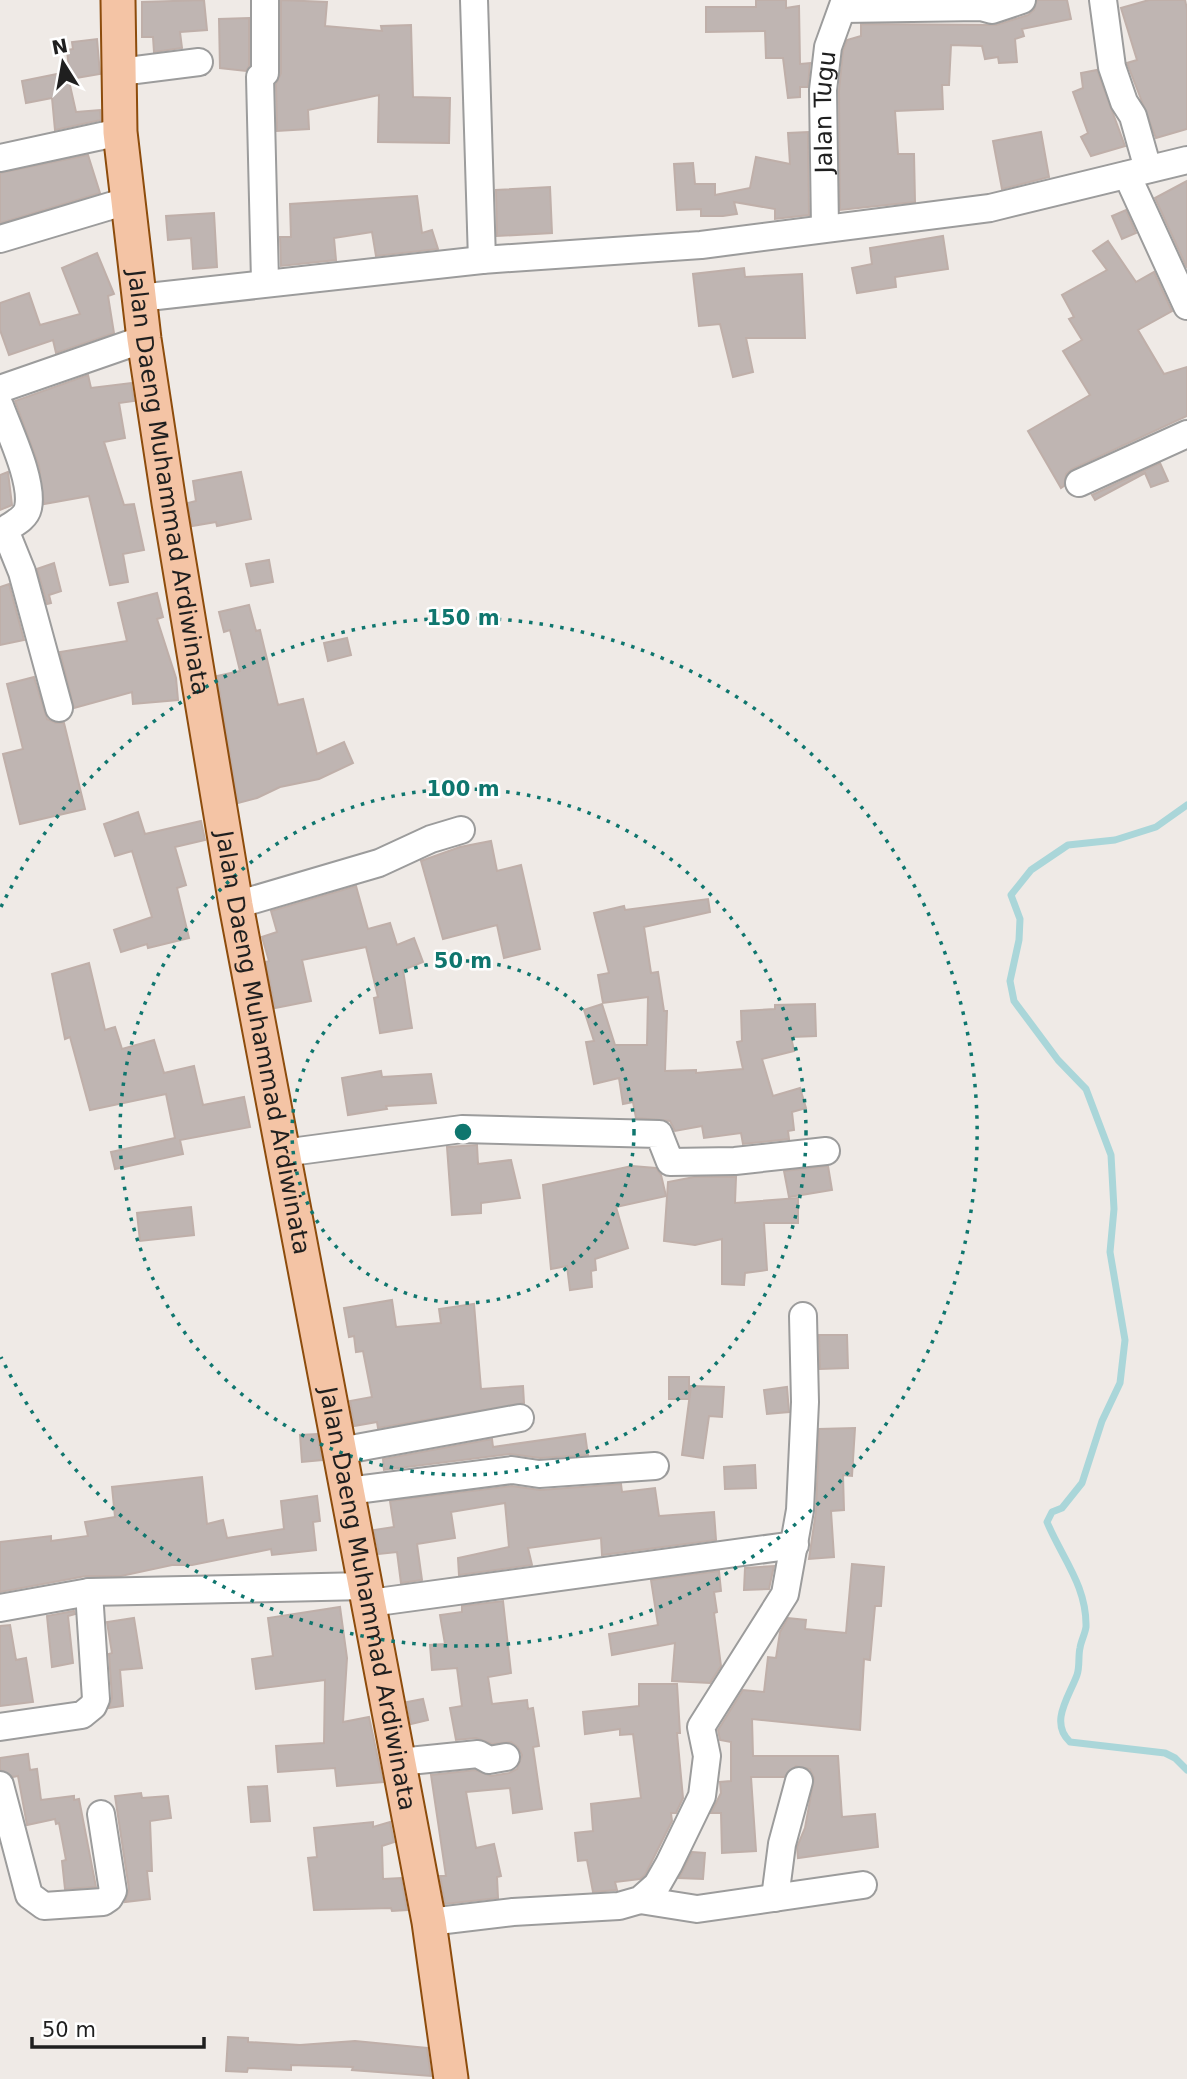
<svg xmlns="http://www.w3.org/2000/svg" width="1187" height="2079" font-family="'DejaVu Sans',sans-serif">
  <style>
    .lines { fill: none; stroke-linecap: round; stroke-linejoin: round }
    .stream { stroke: #aad6d9; stroke-width: 7 }
    .building { fill: #bfb5b2; stroke: #bfafa9; stroke-width: 2 }
    .minor-casing { stroke: #9c9c9c; stroke-width: 30 }
    .major-casing { stroke: #8d4c0c; stroke-width: 37 }
    .minor { stroke: #fff; stroke-width: 26 }
    .major { stroke: #f4c4a5; stroke-width: 33 }
    .ring { fill: none; stroke: #0f766e; stroke-width: 3.5; stroke-dasharray: 3.5 7 }
    .labels { text-anchor: middle; stroke-width: 5; stroke-linejoin: round; paint-order: stroke }
    .street-label { font-size: 24px; fill: #1f1f1f; stroke: #fff }
    .centre { fill: #0f766e; stroke: #fff; stroke-width: 3.5 }
    .ring-label { font-size: 21px; text-anchor: middle; font-weight: bold; fill: #0f766e; stroke: #fff; stroke-width: 5; stroke-linejoin: round; paint-order: stroke }
  </style>
  <rect width="100%" height="100%" fill="#efeae6"/>
  <g class="lines">
    <path class="stream" d="M1187 805 1156 827 1115 840 1068 845 1031 870 1011 895 1020 919 1019 940 1010 981 1014 1001 1058 1060 1086 1089 1111 1155 1114 1209 1110 1252 1125 1340 1120 1383 1102 1421 1082 1483 1062 1508 1052 1512 1047 1522C1062 1558 1087 1586 1086 1627 1085 1634 1081 1641 1080 1648 1078 1656 1080 1667 1077 1675 1069 1697 1049 1722 1070 1742L1165 1753 1175 1758 1187 1770"/>
  </g>
  <g class="building">
    <path d="M204 0 207 30 180 32 182 48 154 52 153 37H142V2Z"/>
    <path d="M281 0 327 2 325 26 382 31 381 26 411 25 413 97 450 98 449 143 378 142 379 95 308 110 309 129 277 131 276 84 281 73Z"/>
    <path d="M756 0H786V8L799 6 800 64 810 63 808 87H800V97L788 98 783 58H766L765 31 706 32V7H756Z"/>
    <path d="M1037 0H1067L1071 19 1022 29 1024 36 1015 39 1017 62 999 63 998 57 985 59 982 46 951 45 949 85H942L943 109 895 111 898 154H914L915 202 840 210 839 91 843 51 847 40 861 36V24L996 25 1028 15 1034 10Z"/>
    <path d="M1149 0H1185L1187 9V129L1156 138 1127 63 1137 60 1121 8Z"/>
    <path d="M249 18V66L246 71 220 68 219 19Z"/>
    <path d="M97 39 100 74 70 79 67 50 73 49 72 42Z"/>
    <path d="M1097 70 1125 146 1091 156 1081 137 1088 133 1073 92 1083 88 1081 73Z"/>
    <path d="M67 72 76 112 100 110 101 120 55 130 52 98 26 103 22 81Z"/>
    <path d="M808 132 809 215 775 219V209L734 202 737 214 723 216H701V209L677 210 674 164 693 163 695 184H715V195L750 188 756 157 790 164 788 133Z"/>
    <path d="M1041 132 1049 177 1002 189 993 141Z"/>
    <path d="M88 155 100 193 0 223V173Z"/>
    <path d="M1187 181V268L1155 198Z"/>
    <path d="M550 187 552 233 497 236 496 190Z"/>
    <path d="M417 196 422 233 432 230 438 249 376 256 372 232 334 238 336 260 281 266 280 237H291L290 204Z"/>
    <path d="M1126 210 1136 233 1122 239 1112 216Z"/>
    <path d="M214 213 217 267 193 269 191 238 168 240 166 216Z"/>
    <path d="M943 236 948 269 895 277 896 287 857 293 852 268 872 264 870 248Z"/>
    <path d="M1108 241 1136 282 1154 272 1172 311 1138 330 1164 374 1187 367V416L1072 469 1066 474 1064 486 1061 488 1028 431 1090 395 1063 351 1082 340 1069 319 1074 317 1062 295 1107 270 1093 251Z"/>
    <path d="M97 253 114 294 108 296 114 333 56 353 53 340 9 355 0 330V303L29 293 40 325 80 314 62 268Z"/>
    <path d="M744 268 745 277 802 274 805 338H746L753 372 733 377 720 324 699 326 693 274Z"/>
    <path d="M88 375 91 388 131 383 134 401 119 403 125 438 104 442 124 505 134 504 144 550 123 554 128 582 110 585 89 496 44 504 39 466 15 401Z"/>
    <path d="M1160 463 1168 481 1151 487 1145 473 1095 500 1092 495Z"/>
    <path d="M8 472 12 505 0 510V475Z"/>
    <path d="M241 472 251 519 217 526 216 522 192 526 188 503 196 501 193 481Z"/>
    <path d="M269 560 273 582 251 586 246 564Z"/>
    <path d="M54 563 61 591 49 595 51 603 47 604 37 569Z"/>
    <path d="M9 584 24 640 0 645V587Z"/>
    <path d="M157 593 163 617 157 619 176 678 178 700 133 704 132 692 74 708 60 652 127 641 118 603Z"/>
    <path d="M249 605 256 631 260 630 278 705 303 699 317 754 344 742 353 763 319 779 280 787 257 798 238 803 217 676 240 671 230 630 224 632 219 612Z"/>
    <path d="M347 638 351 655 328 661 324 643Z"/>
    <path d="M34 677 47 719 56 723H64L85 809 20 824 3 754 23 749 7 684Z"/>
    <path d="M138 812 145 834 201 821 205 840 175 847 186 885 177 888 189 938 148 948 147 944 121 952 114 930 152 917 132 851 115 856 104 824Z"/>
    <path d="M491 841 497 871 521 865 540 949 504 958 497 925 443 939 421 861 460 847Z"/>
    <path d="M356 886 368 929 390 923 397 945 414 938 423 962 403 970 412 1028 380 1033 374 998 378 997 366 947 302 960 311 1001 275 1008 266 962 269 961 262 937 277 932 271 911Z"/>
    <path d="M708 899 710 912 644 927 651 973 658 972 664 1011H667L665 1071 696 1070V1073L743 1069 737 1042 742 1041 741 1011 775 1009V1005L815 1004 816 1036 791 1037 794 1051 762 1059 773 1096 800 1088 806 1108 792 1112 794 1130 788 1131 789 1139 743 1144 741 1133 704 1138 702 1126 675 1131 670 1121 636 1118 633 1102 623 1104 619 1078 594 1084 586 1042 594 1041 584 1010 602 1004 615 1045H647L648 997 603 1003 598 975 609 973 594 913 624 906 625 910Z"/>
    <path d="M89 963 105 1030 115 1027 122 1049 154 1040 164 1073 194 1066 203 1105 244 1097 250 1127 180 1140 183 1154 115 1169 111 1152 175 1138 166 1094 90 1110 70 1037 65 1039 52 974Z"/>
    <path d="M381 1071 382 1077 431 1074 436 1103 386 1106 387 1109 348 1115 342 1078Z"/>
    <path d="M477 1145 478 1164 511 1160 520 1198 481 1203V1213L452 1215 447 1147Z"/>
    <path d="M632 1166 656 1168 661 1175 666 1196 616 1207 628 1248 595 1259 596 1270 591 1271 592 1287 570 1290 567 1266 551 1269 543 1185Z"/>
    <path d="M828 1166 832 1190 789 1197 784 1171Z"/>
    <path d="M694 1177H736L735 1203 798 1198V1223H764L767 1270 745 1273 744 1285 722 1284V1239L695 1245 664 1241 668 1182Z"/>
    <path d="M191 1207 194 1235 140 1241 137 1213Z"/>
    <path d="M392 1300 396 1327 441 1323 439 1309 474 1304 481 1389 523 1386 524 1403 378 1428 377 1422 354 1426 350 1401 372 1397 363 1351 356 1352 354 1336 349 1337 344 1308Z"/>
    <path d="M819 1335H847L848 1368 820 1369Z"/>
    <rect x="669" y="1377" width="20" height="22"/>
    <path d="M691 1386 724 1387 722 1417 709 1416 703 1458 682 1455Z"/>
    <path d="M787 1387 789 1412 767 1414 764 1390Z"/>
    <path d="M855 1428 852 1476 843 1475 844 1510 831 1511 834 1557 809 1559 816 1511 819 1429Z"/>
    <path d="M317 1434 322 1460 302 1462 300 1435Z"/>
    <path d="M585 1434 588 1455 540 1458 510 1454 384 1470 383 1459 492 1439 493 1447Z"/>
    <path d="M755 1465 756 1488 725 1489 724 1467Z"/>
    <path d="M202 1477 207 1524 223 1520 227 1538 284 1529 281 1501 317 1496 320 1521 313 1522 316 1550 272 1555 271 1549 192 1565H172L121 1576H86L0 1592V1542L51 1536V1541L88 1536 85 1522 115 1517 112 1487Z"/>
    <path d="M621 1484 622 1492 655 1488 659 1516 714 1512 716 1540 602 1555 601 1538 528 1548 532 1565 459 1575 458 1558 509 1547 505 1503 451 1512 455 1538 417 1544 422 1580 401 1583 397 1552 379 1554 374 1530 394 1527 390 1501 512 1486 540 1490Z"/>
    <path d="M852 1564 884 1567 881 1606H875L870 1660 864 1659 860 1730 752 1719 753 1756H838L842 1817 875 1814 878 1847 798 1858 797 1847 805 1828 814 1778 810 1769 796 1766 784 1777H751L756 1851 722 1853 721 1813H711L721 1793 720 1782 731 1781V1742L720 1740 718 1730 743 1690 764 1692 768 1657 776 1658 780 1632 788 1618 806 1620 805 1629 846 1633Z"/>
    <path d="M774 1566 769 1589 744 1590 745 1568Z"/>
    <path d="M719 1571 721 1591 714 1592 717 1612 714 1613 721 1666 710 1683 672 1681 675 1643 612 1655 609 1634 658 1625 651 1580Z"/>
    <path d="M503 1601 511 1673 488 1677 492 1704 527 1700 528 1709 533 1708 539 1746 533 1747 542 1809 513 1813 510 1788 466 1792 476 1848 494 1844 501 1876 497 1877 498 1898 445 1904 440 1876H446L431 1775 475 1770 491 1776 509 1773 517 1769 522 1755 518 1747 511 1742 492 1744 476 1738 456 1740 450 1708 462 1706 457 1668 432 1670 430 1645 445 1644 440 1615 462 1612V1606Z"/>
    <path d="M340 1607 347 1658 343 1722 369 1717 383 1782 337 1786 335 1768 278 1772 276 1746 324 1743 325 1680 256 1689 252 1659 273 1656 268 1618Z"/>
    <path d="M74 1611 75 1614 68 1616 73 1663 52 1667 47 1616Z"/>
    <path d="M134 1618 142 1668 120 1670 123 1706 109 1708 112 1698 109 1654 112 1653 107 1622Z"/>
    <path d="M10 1625 16 1660 26 1658 33 1702 0 1706V1626Z"/>
    <path d="M639 1684H677L680 1733H677L683 1798 676 1813H671L672 1821 645 1875 640 1879 615 1882 617 1890 593 1892 587 1860 578 1861 575 1833 593 1831 591 1804 641 1798 633 1734 620 1735V1729L585 1734 583 1712 639 1706Z"/>
    <path d="M423 1699 428 1720 411 1724 407 1702Z"/>
    <path d="M28 1754 30 1770 37 1769 41 1800 74 1796V1800L79 1799 96 1887 65 1889 62 1861 66 1860 59 1823 56 1824 55 1819 27 1825 18 1776 13 1777 0 1770V1758Z"/>
    <path d="M267 1786 270 1821 251 1822 248 1787Z"/>
    <path d="M141 1793 142 1798 168 1796 171 1818 150 1821 152 1871H147L150 1899 125 1902 129 1889 115 1796Z"/>
    <path d="M373 1822V1827L390 1822 394 1842 382 1846 383 1879 401 1878 407 1910 392 1911 391 1908 314 1910 308 1858 317 1857 314 1828Z"/>
    <path d="M692 1852 705 1853 703 1879 679 1878Z"/>
    <path d="M228 2037 248 2038V2042L300 2045 355 2041 427 2048 431 2076 352 2070 353 2067 291 2065V2070L248 2068 247 2072 226 2071Z"/>
  </g>
  <g class="lines">
    <defs>
      <g id="minor">
        <path d="M265 0V73L260 77 265 281"/>
        <path d="M474 0 482 260"/>
        <path d="M1103 0 1112 67 1124 102 1133 116 1148 169"/>
        <path d="M843 9 981 7 992 10 1022 0"/>
        <path d="M120 72 199 62"/>
        <path d="M0 158 120 132"/>
        <path d="M1127 175 1187 306"/>
        <path id="s1" d="M825 228 823 90 828 47 845 0"/>
        <path d="M0 239 127 201"/>
        <path d="M139 298 482 260 701 245 990 208 1187 160"/>
        <path d="M0 389 144 339"/>
        <path d="M0 406C9 431 34 482 28 508 26 517 17 522 9 527L7 535 22 572 59 708"/>
        <path d="M1079 483 1187 434"/>
        <path d="M236 905 379 863 431 839 461 830"/>
        <path d="M283 1153 462 1129 659 1134 670 1162 735 1161 826 1151"/>
        <path d="M340 1451 520 1418"/>
        <path d="M348 1491 512 1470 539 1474 655 1466"/>
        <path d="M370 1603 795 1545"/>
        <path d="M0 1608 89 1592 366 1586"/>
        <path d="M0 1727 82 1715 93 1706 96 1699 89 1592"/>
        <path d="M399 1762 478 1754 489 1760 506 1757"/>
        <path d="M0 1785 29 1895 44 1906 103 1902 109 1898 113 1891 101 1814"/>
        <path d="M775 1898 782 1844 799 1781"/>
        <path d="M640 1900 697 1909 863 1885"/>
        <path d="M429 1922 513 1912 619 1906 640 1900 657 1885 669 1864 702 1796 707 1756 701 1727 785 1594 800 1510 805 1402 803 1316"/>
      </g>
      <g id="major">
        <path id="s2" d="M118 0 120 132 144 339 169 503 236 905 429 1922 451 2079"/>
      </g>
    </defs>
    <use href="#minor" class="minor-casing"/>
    <use href="#major" class="major-casing"/>
    <use href="#minor" class="minor"/>
    <use href="#major" class="major"/>
  </g>
  <g class="ring">
    <circle cx="463" cy="1132" r="171"/>
    <circle cx="463" cy="1132" r="343"/>
    <path d="M1 907A514 514 0 1 1 1 1357"/>
  </g>
  <g class="labels">
    <g class="street-label">
      <text dy="8" stroke="none"><textPath href="#s1" startOffset="116">Jalan Tugu</textPath></text>
      <text dy="8" stroke="none"><textPath href="#s2" startOffset="486">Jalan Daeng Muhammad Ardiwinata</textPath></text>
      <text dy="8" stroke="none"><textPath href="#s2" startOffset="1054">Jalan Daeng Muhammad Ardiwinata</textPath></text>
      <text dy="8" stroke="none"><textPath href="#s2" startOffset="1620">Jalan Daeng Muhammad Ardiwinata</textPath></text>
    </g>
  </g>
  <circle cx="463" cy="1132" r="10" class="centre"/>
  <g class="ring-label">
    <text x="463" y="625">150 m</text>
    <text x="463" y="796">100 m</text>
    <text x="463" y="968">50 m</text>
  </g>
  <g transform="translate(63 63) rotate(349)" stroke="#ffffff" stroke-width="5" paint-order="stroke">
  <path d="M0-5L12 26L0 18L-12 26Z" fill="#1f1f1f"/>
  <text y="-10" font-size="19" font-weight="bold" text-anchor="middle" fill="#1f1f1f">N</text>
  </g>
  <path d="M32 2037v10h172v-10" fill="none" stroke="#1f1f1f" stroke-width="3.5"/>
  <text x="42" y="2037" font-size="21" fill="#1f1f1f" stroke="#ffffff" stroke-width="5" paint-order="stroke">50 m</text>
</svg>
